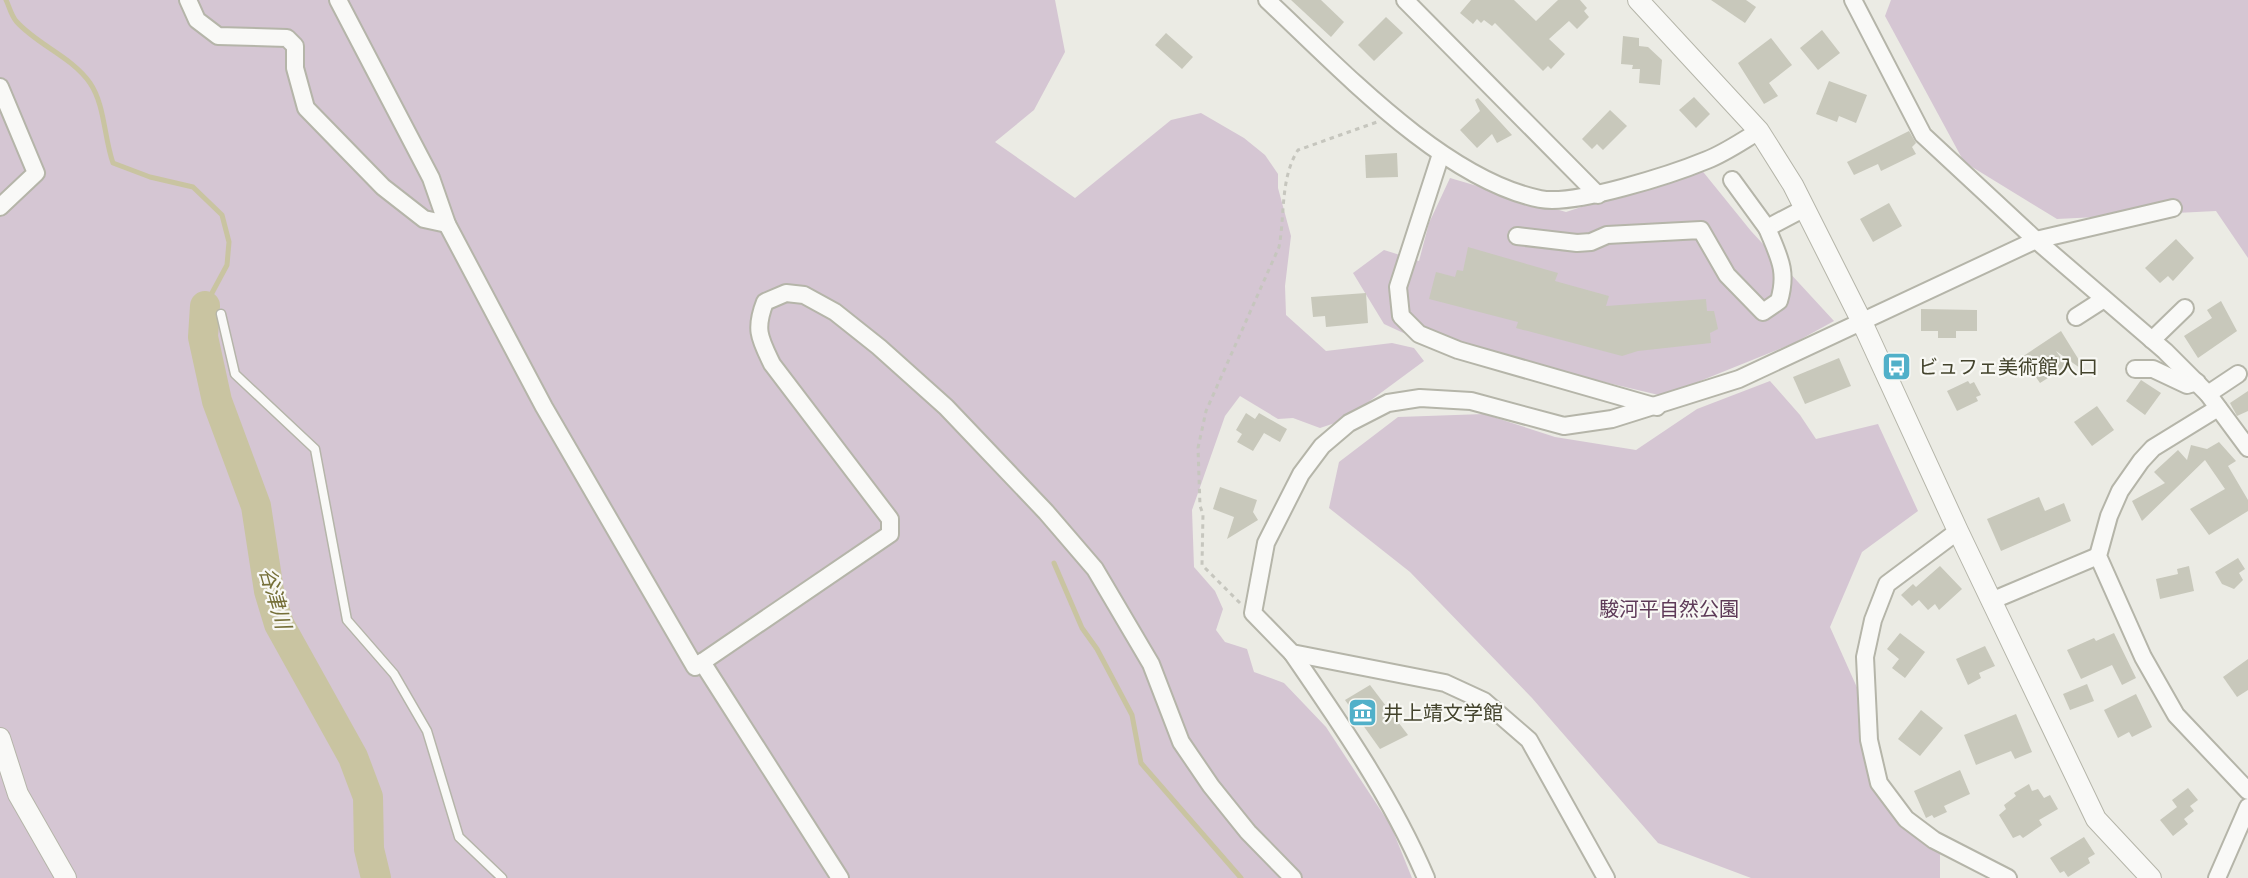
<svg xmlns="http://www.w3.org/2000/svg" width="2248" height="878" font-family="'Asap Condensed','Noto Sans JP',sans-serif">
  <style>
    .green { fill: #d5c6d3 }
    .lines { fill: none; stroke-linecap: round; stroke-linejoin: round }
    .stream { stroke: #c9c4a1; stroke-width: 5 }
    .river { stroke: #c9c4a1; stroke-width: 30 }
    .building { fill: #c8c8bb }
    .service-casing { stroke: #b5b5a9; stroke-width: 11 }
    .minor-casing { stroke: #b5b5a9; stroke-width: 20 }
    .tertiary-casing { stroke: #b5b5a9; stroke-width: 22 }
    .path { stroke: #c6c6be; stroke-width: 3; stroke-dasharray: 4.5 4.5; stroke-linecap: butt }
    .service { stroke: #f9f9f7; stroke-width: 8 }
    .minor { stroke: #f9f9f7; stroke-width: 16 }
    .tertiary { stroke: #f9f9f7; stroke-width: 20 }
    .labels { text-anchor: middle; stroke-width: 4.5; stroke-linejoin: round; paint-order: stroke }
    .poi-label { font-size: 20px; fill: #43432c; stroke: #f8f8f4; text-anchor: start }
    .park-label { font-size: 20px; fill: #5e3a58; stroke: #f8f8f4 }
    .water-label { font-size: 21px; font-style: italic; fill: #756f38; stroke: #f8f8f4 }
  </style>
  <rect width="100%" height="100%" fill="#ebebe4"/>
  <g class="green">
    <path d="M0 0H1055L1065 52 1034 110 995 142 1075 198 1171 120 1201 113 1244 138 1265 155 1278 174V188L1291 236 1285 286 1286 315 1326 351 1392 343 1414 348 1424 361 1344 420 1320 428 1293 418 1278 419 1240 396 1225 416 1192 510 1194 567 1215 591 1223 609 1216 630 1225 642 1247 649 1254 672 1284 683 1326 727 1391 826 1412 878H0Z"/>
    <path d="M1891 0H2248V258L2216 211 2057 219 1964 162 1885 16Z"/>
    <path d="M1700 168 1751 231 1834 321 1794 343 1663 396 1410 336 1384 324 1353 273 1384 250 1419 261 1429 223 1450 178 1566 212Z"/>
    <path d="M1770 381 1800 415 1816 439 1878 424 1918 511 1862 552 1830 627 1859 692 1865 745 1903 822 1940 850V878H1751L1658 843 1532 698 1410 572 1329 508 1339 462 1398 417 1484 414 1555 437 1636 450 1697 409Z"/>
  </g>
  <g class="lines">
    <g class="stream">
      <path d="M6 0C9 6 11 15 16 21 37 45 71 56 90 83 105 105 104 138 113 163L150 177 193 187 222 215 229 242 227 265 205 306"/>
      <path d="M1054 563 1082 628 1097 649 1132 715 1141 763 1241 878"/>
    </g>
    <path class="river" d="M205 306 203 337 217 401 256 506 269 591 279 624 353 757 368 797 369 849 376 878"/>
  </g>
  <g class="building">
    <path d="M1291 0H1321L1344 22 1331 37Z"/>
    <path d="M1471 0H1514L1536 21 1558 0H1580L1587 8 1584 11 1589 17 1577 29 1569 21 1549 39 1565 54 1551 69 1548 66 1543 71 1495 23 1492 26 1484 20 1481 23 1477 19 1473 24 1460 13Z"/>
    <path d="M1711 0H1746L1756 7 1745 23Z"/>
    <path d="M1386 17 1403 33 1374 61 1358 45Z"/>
    <path d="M1822 30 1840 53 1818 70 1800 48Z"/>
    <path d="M1166 33 1193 57 1182 69 1155 45Z"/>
    <path d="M1623 36 1639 38V46L1648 47 1662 60 1660 85 1639 83 1640 69H1632L1633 65 1621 64Z"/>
    <path d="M1771 38 1792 65 1769 83 1778 96 1764 104 1738 63Z"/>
    <path d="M1829 81 1867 95 1856 123 1839 116 1837 122 1816 114Z"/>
    <path d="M1694 97 1710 114 1696 128 1679 110Z"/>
    <path d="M1478 98 1502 124 1512 135 1497 143 1492 134 1477 148 1460 130 1480 111 1475 100Z"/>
    <path d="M1610 110 1627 126 1603 150 1597 144 1592 149 1582 139Z"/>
    <path d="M1909 131 1916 143 1912 147 1916 154 1881 171 1878 164 1854 175 1847 162Z"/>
    <path d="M1397 153 1398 177 1366 178 1365 155Z"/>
    <path d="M1889 203 1902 226 1873 242 1860 219Z"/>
    <path d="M2176 239 2194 258 2173 281 2168 276 2160 283 2145 268Z"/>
    <path d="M1468 247 1558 273 1555 281 1609 296 1606 306 1706 299 1707 311H1714L1718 329 1710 333 1711 343 1638 351 1622 356 1516 328 1518 322 1429 299 1436 272 1455 277 1457 270 1463 271Z"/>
    <path d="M1366 293 1368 323 1326 327 1325 316 1313 317 1311 297Z"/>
    <path d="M2221 301 2237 331 2198 358 2184 336 2212 318 2207 310Z"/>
    <path d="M1921 309 1977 310V331H1956V338H1938V331H1921Z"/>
    <path d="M2061 331 2087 373 2056 351 2067 366 2040 383 2022 357Z"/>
    <path d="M1839 358 1851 386 1805 404 1793 377Z"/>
    <path d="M2141 380 2161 393 2145 415 2126 401Z"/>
    <path d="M1968 381 1970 384 1974 382 1981 395 1976 397 1978 401 1957 411 1947 391Z"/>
    <path d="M2248 391V411L2237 416 2230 403Z"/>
    <path d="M2097 406 2114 430 2092 446 2074 422Z"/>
    <path d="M1246 413 1255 419 1259 413 1287 429 1280 442 1264 433 1253 451 1237 442 1242 434 1236 430Z"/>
    <path d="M2219 442 2236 461 2228 466 2248 500V511L2209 535 2190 509 2225 489 2205 460 2142 521 2132 501 2165 483 2154 472 2178 450 2187 460 2191 445 2207 449Z"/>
    <path d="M1220 487 1257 500 1253 512 1258 520 1227 539 1234 517 1213 509Z"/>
    <path d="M2039 497 2045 511 2064 503 2071 521 2001 551 1987 519Z"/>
    <path d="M2238 558 2245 569 2239 573 2243 580 2234 589 2222 584 2215 572Z"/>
    <path d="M1940 566 1962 589 1939 610 1935 604 1928 610 1919 600 1912 606 1901 595 1913 584 1916 587Z"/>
    <path d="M2189 566 2194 591 2160 599 2156 579 2178 574 2177 569Z"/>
    <path d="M1900 633 1925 652 1905 678 1892 668 1899 659 1887 649Z"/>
    <path d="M2114 633 2136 678 2122 685 2112 665 2081 679 2067 650 2094 638 2096 641Z"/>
    <path d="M1985 646 1995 666 1979 673 1981 678 1968 685 1956 659Z"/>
    <path d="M2248 659V690L2237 697 2223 677Z"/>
    <path d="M2087 684 2094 701 2070 710 2063 694Z"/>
    <path d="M1370 685 1408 735 1380 749 1345 700Z"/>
    <path d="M2136 694 2152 727 2132 737 2129 732 2118 738 2104 710Z"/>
    <path d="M1921 710 1943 728 1920 756 1898 739Z"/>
    <path d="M2016 714 2032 752 2015 759 2011 751 1976 765 1964 735Z"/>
    <path d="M1960 770 1970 794 1944 806 1947 812 1934 818 1932 815 1926 818 1914 791Z"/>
    <path d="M2029 784 2032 791 2038 789 2044 798 2050 795 2058 809 2039 820 2042 825 2023 838 2020 835 2013 838 1999 815 2006 809 2004 805 2016 796 2014 793Z"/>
    <path d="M2188 788 2198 800 2190 806 2194 811 2184 819 2188 824 2173 836 2160 820 2177 807 2172 800Z"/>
    <path d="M2084 837 2095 854 2088 858 2090 863 2068 877 2064 871 2060 873 2050 858Z"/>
  </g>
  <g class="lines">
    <defs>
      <path id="service" d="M221 314 235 374 315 449 347 620 394 674 427 731 459 837 502 878"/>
      <g id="minor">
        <path d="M188 0 197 20 218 36 287 38 295 46V68L306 108 383 187 424 219 447 224"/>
        <path d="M338 0 431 178 447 224 544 407 695 667 890 534V519L772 364C760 339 754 330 765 302L786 293 804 295 835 312 879 347 946 407 1046 512 1095 569 1151 664 1181 742 1211 786 1248 832 1293 878"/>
        <path d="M1267 0C1339 67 1442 179 1540 199 1575 206 1673 174 1707 160 1725 153 1742 141 1759 131"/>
        <path d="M1405 0 1598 195"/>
        <path d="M1853 0 1923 135 2036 240 2165 351 2208 394 2248 448"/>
        <path d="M0 87 36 173 0 207"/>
        <path d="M1441 154 1398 287 1401 316 1419 334 1458 350 1657 407"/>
        <path d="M1732 180 1767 228 1805 208"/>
        <path d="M1517 236 1577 243 1591 242 1607 235 1701 230 1727 275 1763 312 1779 301C1788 271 1779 257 1767 228"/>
        <path d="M2076 317 2104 299"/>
        <path d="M2152 340 2185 308"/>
        <path d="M2135 369H2153L2187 385 2197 382"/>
        <path d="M2208 394 2238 374"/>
        <path d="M2218 408 2153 448 2141 461 2120 491 2109 516 2098 556 2143 657 2176 715 2248 791"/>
        <path d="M1958 531 1887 584 1873 620 1865 657 1869 740 1879 783 1906 819 1934 840 2008 878"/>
        <path d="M1991 601 2098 556"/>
        <path d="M1292 653C1341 724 1392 798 1426 878"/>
        <path d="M702 662 840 878"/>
        <path d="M1606 878 1529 740 1484 701 1445 683 1292 653 1253 613 1266 543 1301 474 1322 446 1349 423 1388 403 1420 398 1471 401 1564 426 1612 419 1739 379 2036 240 2173 208"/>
        <path d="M2217 878 2248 807"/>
      </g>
      <g id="tertiary">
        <path d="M1638 0 1759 131 1793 185 1861 320 1958 531 2096 819 2151 878"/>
        <path d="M0 738 18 794 66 878"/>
      </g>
    </defs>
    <use href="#service" class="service-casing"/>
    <use href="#minor" class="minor-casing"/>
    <use href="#tertiary" class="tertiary-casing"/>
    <path class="path" d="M1240 603 1202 565 1203 514 1200 506 1198 448 1206 411 1279 247C1285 216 1280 178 1298 150L1377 122"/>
    <use href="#service" class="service"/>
    <use href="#minor" class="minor"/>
    <use href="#tertiary" class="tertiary"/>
  </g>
  <defs>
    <symbol id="bus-square" viewBox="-11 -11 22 22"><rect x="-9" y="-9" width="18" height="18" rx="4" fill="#51b0c9" stroke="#f8f8f4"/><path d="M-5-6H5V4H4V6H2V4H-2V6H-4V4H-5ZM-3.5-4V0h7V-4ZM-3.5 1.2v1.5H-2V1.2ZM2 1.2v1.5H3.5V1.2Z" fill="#fff"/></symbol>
    <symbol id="museum-square" viewBox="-11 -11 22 22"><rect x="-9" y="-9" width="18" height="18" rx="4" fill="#51b0c9" stroke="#f8f8f4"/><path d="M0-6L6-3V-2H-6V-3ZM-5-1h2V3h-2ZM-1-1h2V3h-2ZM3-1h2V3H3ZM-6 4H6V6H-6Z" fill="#fff"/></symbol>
  </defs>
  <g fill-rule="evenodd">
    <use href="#bus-square" x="1880" y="350" width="33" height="33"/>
    <use href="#museum-square" x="1346" y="696" width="33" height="33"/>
  </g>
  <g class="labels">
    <g class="poi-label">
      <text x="1918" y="374">ビュフェ美術館入口</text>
      <text x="1383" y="720">井上靖文学館</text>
    </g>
    <g class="park-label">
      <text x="1669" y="616">駿河平自然公園</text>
    </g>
    <g class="water-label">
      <text transform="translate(275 598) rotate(74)" y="7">谷津川</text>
    </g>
  </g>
</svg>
